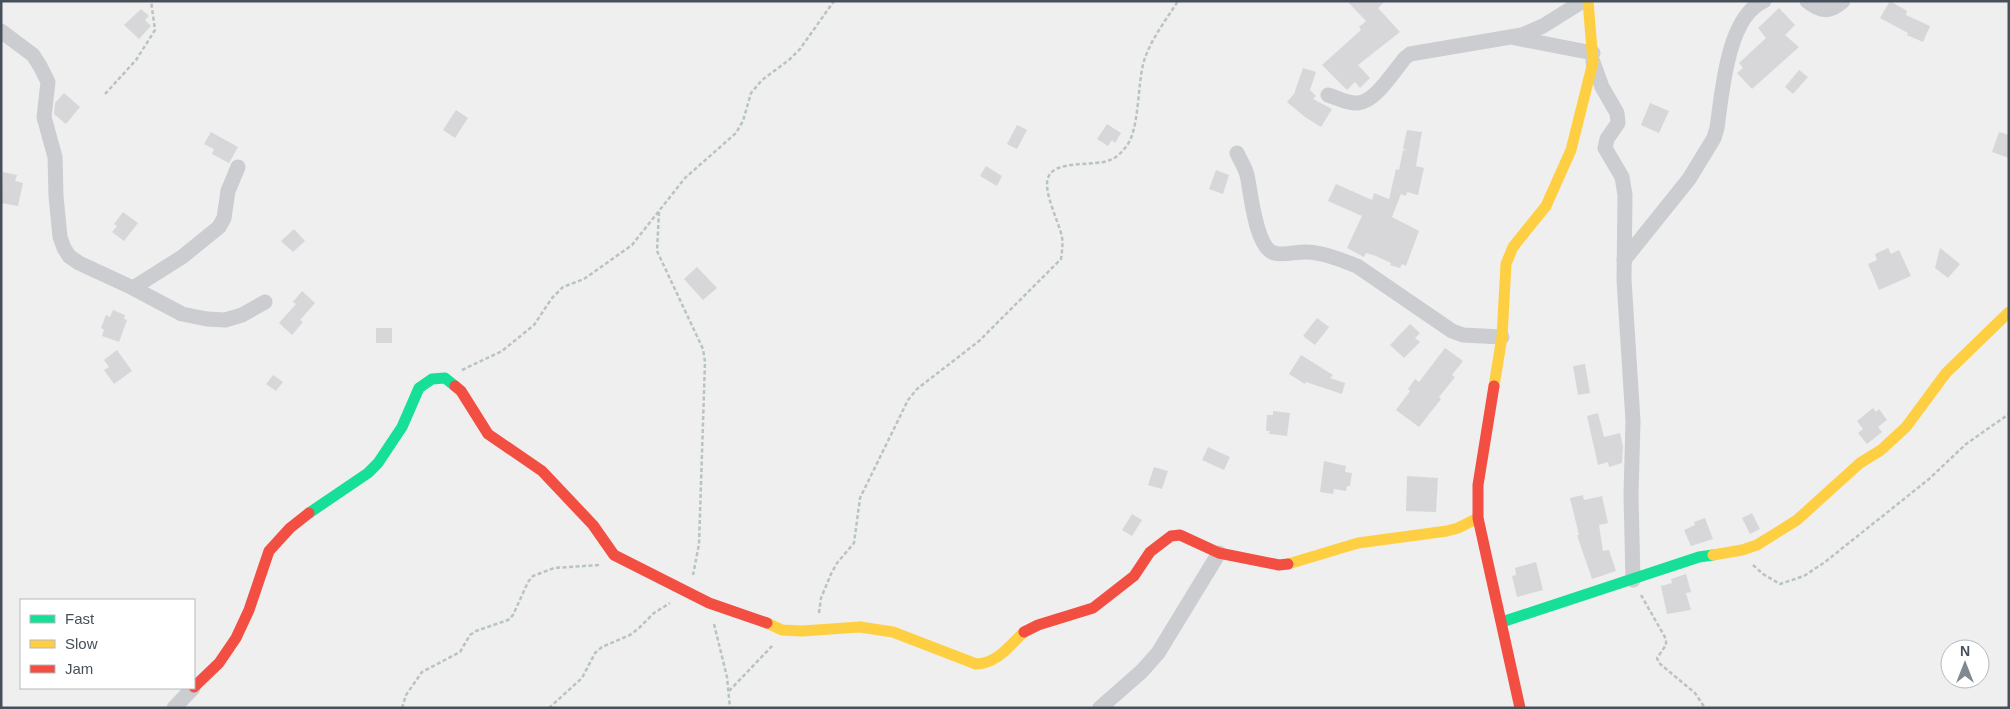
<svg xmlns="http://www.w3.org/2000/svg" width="2010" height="709" font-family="Arial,sans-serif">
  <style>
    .building { fill: #d7d7d9 }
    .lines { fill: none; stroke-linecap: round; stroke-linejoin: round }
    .path { stroke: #b7c4c1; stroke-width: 2.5; stroke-dasharray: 4 2.5; stroke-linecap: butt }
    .street { stroke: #cbcdd0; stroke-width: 15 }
    .fast { stroke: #16e098; stroke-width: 11 }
    .slow { stroke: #ffcf43; stroke-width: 11 }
    .jam { stroke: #f24e42; stroke-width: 11 }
  </style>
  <rect width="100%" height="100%" fill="#f0efef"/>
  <g class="building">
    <path d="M1347 1H1385L1378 8 1400 32 1358 65 1370 78 1360 88 1355 82 1347 90 1322 65 1361 30 1359 27 1366 21Z"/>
    <path d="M1890 1 1907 11 1906 15 1930 26 1923 42 1907 35 1908 33 1880 18Z"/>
    <path d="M1779 8 1795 25 1785 35 1799 47 1752 89 1737 73 1743 68 1739 63 1766 38 1758 28Z"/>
    <path d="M141 9 149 16 145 20 151 26 139 39 124 25Z"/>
    <path d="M1303 68 1316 72 1310 90 1316 96 1313 99 1332 109 1321 127 1305 117 1287 102 1294 94Z"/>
    <path d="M1799 70 1808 77 1793 94 1785 87Z"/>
    <path d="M64 93 80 107 66 124 54 114 55 103Z"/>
    <path d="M1650 103 1669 111 1659 133 1641 125Z"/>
    <path d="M456 110 468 118 455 138 443 130Z"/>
    <path d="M1107 124 1121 133 1115 143 1112 140 1108 146 1097 139Z"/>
    <path d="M1017 125 1027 130 1017 149 1007 144Z"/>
    <path d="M1407 130 1421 132 1422 131 1416 166 1424 168 1418 195 1407 192 1406 196 1401 194 1392 217 1419 231 1406 266 1402 264 1400 268 1390 265 1391 263 1376 256 1366 253 1364 257 1347 248 1362 216 1328 201 1336 184 1372 200 1374 193 1389 199 1396 169 1399 170 1403 150 1406 151 1403 148Z"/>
    <path d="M211 132 238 147 229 163 212 154 214 149 204 144Z"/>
    <path d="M1999 132 2009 135V158L1992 152Z"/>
    <path d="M986 166 1002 176 997 186 980 176Z"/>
    <path d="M1216 170 1229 175 1223 194 1209 189Z"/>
    <path d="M3 172 17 175 15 181 23 183 18 206 1 203Z"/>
    <path d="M123 212 138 223 124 241 112 232 117 226 114 224Z"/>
    <path d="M294 229 305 241 293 252 281 241Z"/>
    <path d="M1888 248 1891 254 1899 250 1911 276 1879 290 1868 264 1877 260 1875 254Z"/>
    <path d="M1940 248 1960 264 1948 278 1935 268Z"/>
    <path d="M697 267 717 288 703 300 684 279Z"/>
    <path d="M302 291 315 303 300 320 303 322 292 335 279 323 296 304 293 302Z"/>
    <path d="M113 310 125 315 124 319 127 320 119 342 102 336 104 330 101 328 106 315 110 317Z"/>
    <path d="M1317 318 1329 327 1315 345 1303 336Z"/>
    <path d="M1410 324 1420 333 1415 338 1420 342 1404 358 1390 345Z"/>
    <rect x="376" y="328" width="16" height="15"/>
    <path d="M1445 348 1463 361 1452 375 1455 377 1439 397 1441 399 1419 427 1396 410 1410 391 1408 389 1415 379 1419 382Z"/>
    <path d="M117 350 132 371 114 384 104 370 109 367 104 360Z"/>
    <path d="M1301 355 1333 375 1330 378 1345 383 1342 394 1306 382 1305 384 1289 374Z"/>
    <path d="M1585 364 1590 393 1578 395 1573 366Z"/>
    <path d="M273 375 283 382 276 391 266 384Z"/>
    <path d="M1873 408 1876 412 1879 409 1887 420 1878 427 1882 432 1867 444 1858 433 1863 429 1857 421Z"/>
    <path d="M1273 411 1290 413 1287 436 1269 434 1270 431H1266L1267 415H1273Z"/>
    <path d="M1598 413 1604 437 1620 433 1623 446 1622 463 1609 467 1608 462 1598 465 1587 416Z"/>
    <path d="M1208 447 1230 457 1224 470 1202 460Z"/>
    <path d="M1324 461 1346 466 1345 472 1352 473 1350 486H1347L1346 491 1334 489 1333 494 1320 492Z"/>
    <path d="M1154 467 1168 471 1162 489 1148 485Z"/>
    <path d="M1407 476 1438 478 1436 512 1406 511Z"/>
    <path d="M1583 495 1584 500 1602 496 1608 523 1599 525 1603 551 1609 550 1616 571 1592 579 1577 535H1579L1570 498Z"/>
    <path d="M1752 513 1760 529 1750 534 1742 518Z"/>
    <path d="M1132 514 1142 520 1132 536 1122 530Z"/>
    <path d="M1705 518 1713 539 1691 546 1684 530 1695 525 1694 522Z"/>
    <path d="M1536 562 1543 590 1517 597 1512 576 1516 575 1515 568Z"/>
    <path d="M1686 574 1691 592 1686 593 1691 610 1667 614 1661 586 1672 583 1671 579Z"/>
  </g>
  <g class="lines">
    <g class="path">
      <path d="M105 94 136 60 155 30 151 1"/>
      <path d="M659 212 657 251 703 349 705 362 699 544 693 575"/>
      <path d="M462 370 502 351 534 325 552 298 563 287 584 279 632 245 685 178 736 133 743 121 751 93 762 80 789 60 800 49 834 1"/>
      <path d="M1753 565 1763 574 1780 584 1804 576 1825 562 1929 479 1966 444 2009 414"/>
      <path d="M1641 595 1666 639V645L1657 658 1659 663 1695 693 1705 708"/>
      <path d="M819 613 821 598 831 574 837 563 854 543 860 498 908 400 917 389 979 341 1061 259C1062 251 1063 245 1062 237 1059 222 1043 192 1048 178 1054 159 1094 167 1110 160 1116 158 1121 153 1125 148 1140 132 1137 84 1144 61 1151 39 1166 20 1178 1"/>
      <path d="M714 624 727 677 730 708"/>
      <path d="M729 691 773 645"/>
      <path d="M402 708 406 695 422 672 460 652 470 635 476 631 508 620 513 615 528 582 533 576 554 568 599 565"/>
      <path d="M549 708 582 678 595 653 602 647 630 635 639 628 654 613 670 603"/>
    </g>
    <g class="street">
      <path d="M1807 1C1820 11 1829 14 1843 1"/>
      <path d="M1 31 33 55 40 66 48 82 44 117 55 157 56 196 60 237 64 248 69 256 79 263 133 288 182 314 207 319 225 320 242 315 265 302"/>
      <path d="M1515 38 1593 53"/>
      <path d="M1593 62 1602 87 1617 113 1618 123 1607 139 1605 148 1622 177 1625 195 1624 280 1633 421 1631 495 1633 580"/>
      <path d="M1328 95C1338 98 1348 104 1358 103 1376 101 1394 71 1405 58L1410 54 1522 35 1543 26 1583 1"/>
      <path d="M1237 153C1240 160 1245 167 1247 175 1251 192 1255 247 1274 253 1284 256 1298 251 1308 252 1325 253 1341 260 1357 266L1452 331 1463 335 1502 337"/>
      <path d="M1624 260 1689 179 1714 138 1717 128C1722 94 1727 16 1764 1"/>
      <path d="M133 288 182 257 219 227 224 218 228 191 238 167"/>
      <path d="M174 708 193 688"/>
      <path d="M1100 708 1142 671 1158 653 1219 553"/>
    </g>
    <g class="fast">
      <path d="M309 513 368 473 378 463 402 427 419 388 432 379 445 378 455 386"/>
      <path d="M1502 622 1699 557 1713 555"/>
    </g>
    <g class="slow">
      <path d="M1494 386 1502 337 1506 264 1513 247 1546 206 1571 150 1593 62 1588 1"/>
      <path d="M1713 555 1742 550 1757 545 1797 520 1860 463 1881 450 1906 427 1946 373 2009 312"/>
      <path d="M1288 564 1358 543 1447 531 1458 528 1478 518"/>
      <path d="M767 623 782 630 802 631 860 627 893 632 976 664C997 664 1010 645 1024 632"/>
    </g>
    <g class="jam">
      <path d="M455 386 461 391 488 434 542 471 593 525 614 555 709 603 767 623"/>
      <path d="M1494 386 1478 485V518L1520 708"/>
      <path d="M1024 632 1038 625 1093 608 1134 576 1150 552 1171 536 1180 535 1219 553 1279 565 1288 564"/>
      <path d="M194 687 219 663 236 638 249 610 269 551 290 528 309 513"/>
    </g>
  </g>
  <rect width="2010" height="709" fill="none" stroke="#46505b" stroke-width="5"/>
  <rect x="20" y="599" width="175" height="90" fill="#ffffff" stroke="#b5b9bd"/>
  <rect x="30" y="615" width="25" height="8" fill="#16e098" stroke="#b5b9bd"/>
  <text x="65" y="624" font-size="15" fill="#46505b">Fast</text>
  <rect x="30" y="640" width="25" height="8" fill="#ffcf43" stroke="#b5b9bd"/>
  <text x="65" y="649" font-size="15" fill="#46505b">Slow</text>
  <rect x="30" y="665" width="25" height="8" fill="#f24e42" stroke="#b5b9bd"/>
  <text x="65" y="674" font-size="15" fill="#46505b">Jam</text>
  <g transform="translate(1965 664)"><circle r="24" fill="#ffffff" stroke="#b5b9bd"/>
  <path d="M0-4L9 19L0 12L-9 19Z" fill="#82888f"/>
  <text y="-8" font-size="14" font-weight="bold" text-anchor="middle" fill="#46505b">N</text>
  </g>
</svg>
